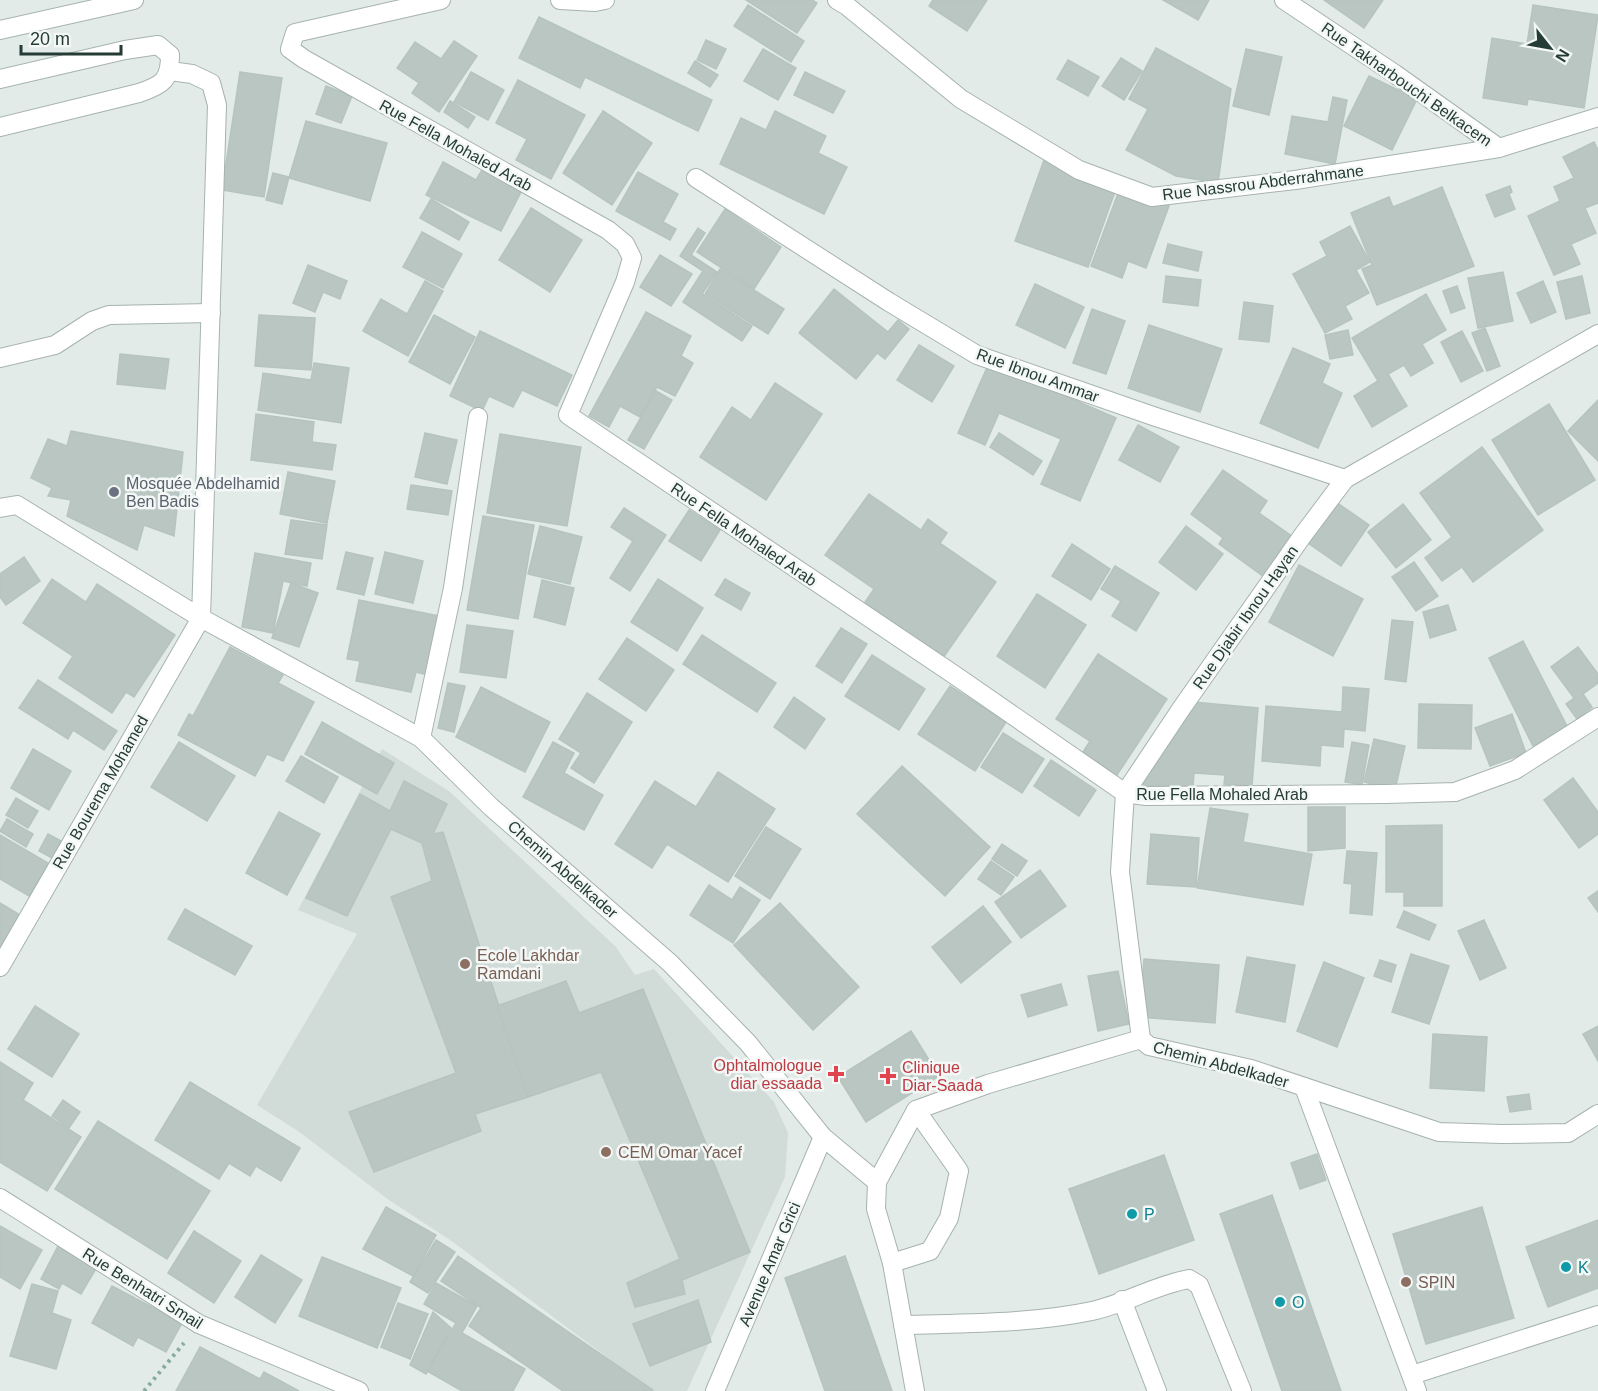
<svg xmlns="http://www.w3.org/2000/svg" width="1598" height="1391" font-family="Arial,sans-serif">
  <style>
    .built { fill: #d1dbd7 }
    .building { fill: #b9c6c1; stroke: #b6c4bf; stroke-width: 1.5 }
    .lines { fill: none; stroke-linecap: round; stroke-linejoin: round }
    .service-casing { stroke: #a6b3af; stroke-width: 20 }
    .minor-casing { stroke: #a6b3af; stroke-width: 20 }
    .tertiary-casing { stroke: #a6b3af; stroke-width: 20 }
    .path { stroke: #87aba1; stroke-width: 4; stroke-dasharray: 3 4.5; stroke-linecap: butt }
    .service { stroke: #fff; stroke-width: 18 }
    .minor { stroke: #fff; stroke-width: 18 }
    .tertiary { stroke: #fff; stroke-width: 18 }
    .worship-dot { fill: #6b7280; stroke: #f3f8f6; stroke-width: 2 }
    .education-dot { fill: #8d6e63; stroke: #f3f8f6; stroke-width: 2 }
    .health-dot { fill: #e0444e; stroke: #f3f8f6; stroke-width: 2 }
    .culture-dot { fill: #0f9aa8; stroke: #f3f8f6; stroke-width: 2 }
    .labels { text-anchor: middle; stroke-width: 5; stroke-linejoin: round; paint-order: stroke }
    .street-label { font-size: 16px; fill: #253b35; stroke: #f3f8f6 }
    .worship-label { font-size: 16px; fill: #5b616d; stroke: #f3f8f6; text-anchor: start }
    .education-label { font-size: 16px; fill: #785e54; stroke: #f3f8f6; text-anchor: start }
    .health-label { font-size: 16px; fill: #be3a42; stroke: #f3f8f6; text-anchor: end }
    .culture-label { font-size: 16px; fill: #0d838f; stroke: #f3f8f6; text-anchor: start }
  </style>
  <rect width="100%" height="100%" fill="#e3ebe8"/>
  <path class="built" d="M382 749 449 791 616 947 635 975 654 969 774 1102 788 1133 785 1177 687 1391H652L453 1242 389 1200 298 1131 257 1105 357 934 298 910Z"/>
  <g class="building">
    <path d="M746 0H812L817 3 797 33Z"/>
    <path d="M933 0H987L967 31 929 6Z"/>
    <path d="M1163 0H1209L1198 20Z"/>
    <path d="M1324 0H1383L1364 28Z"/>
    <path d="M748 5 804 41 791 62 734 26Z"/>
    <path d="M1533 5 1598 15 1584 108 1528 99 1527 105 1483 98 1492 38 1527 44Z"/>
    <path d="M539 17 712 100 698 131 585 77 580 88 519 58Z"/>
    <path d="M706 40 726 49 716 69 697 60Z"/>
    <path d="M454 41 477 56 439 112 412 93 419 83 397 68 415 42 441 59Z"/>
    <path d="M1156 48 1231 89 1218 183 1176 176 1126 150 1148 109 1129 99Z"/>
    <path d="M763 49 796 68 778 100 744 81Z"/>
    <path d="M1246 49 1282 57 1269 115 1233 106Z"/>
    <path d="M1121 58 1142 71 1124 100 1102 86Z"/>
    <path d="M1068 60 1099 77 1088 96 1057 79Z"/>
    <path d="M695 61 718 75 710 87 688 73Z"/>
    <path d="M240 72 282 78 264 197 222 190Z"/>
    <path d="M471 72 504 90 488 120 454 102Z"/>
    <path d="M805 72 845 91 833 113 794 95Z"/>
    <path d="M1369 76 1417 99 1392 150 1344 126Z"/>
    <path d="M518 80 585 115 551 179 516 160 527 139 496 123Z"/>
    <path d="M326 86 352 96 341 123 316 114Z"/>
    <path d="M1333 97 1347 100 1335 164 1285 154 1292 116 1328 122Z"/>
    <path d="M450 101 475 117 468 128 444 112Z"/>
    <path d="M603 111 652 143 612 205 563 173Z"/>
    <path d="M775 111 826 136 818 153 847 167 824 214 720 164 741 118 766 130Z"/>
    <path d="M306 121 387 143 370 201 289 178Z"/>
    <path d="M1594 142 1598 150V203L1585 208 1596 233 1571 244 1580 264 1554 275 1528 216 1560 201 1554 187 1574 178 1563 157Z"/>
    <path d="M1044 160 1117 186 1088 267 1015 241Z"/>
    <path d="M443 162 476 180 482 170 522 190 501 231 426 195Z"/>
    <path d="M638 172 678 194 663 222 676 229 670 240 616 211Z"/>
    <path d="M273 173 289 177 282 204 266 200Z"/>
    <path d="M1510 186 1512 192 1509 194 1515 209 1495 217 1486 195Z"/>
    <path d="M1442 187 1474 266 1377 305 1362 269 1372 265 1351 213 1389 197 1393 207Z"/>
    <path d="M1120 188 1169 206 1146 268 1128 261 1122 278 1091 266Z"/>
    <path d="M431 199 469 222 459 240 420 218Z"/>
    <path d="M531 208 582 240 550 292 499 260Z"/>
    <path d="M725 209 781 247 754 289 697 252Z"/>
    <path d="M1350 226 1370 262 1356 270 1369 293 1345 306 1352 319 1325 333 1293 274 1327 256 1320 242Z"/>
    <path d="M698 228 705 233 691 255 717 272 702 294 752 326 742 341 683 302 703 271 680 256Z"/>
    <path d="M422 232 462 254 443 288 403 267Z"/>
    <path d="M1168 244 1202 252 1198 271 1163 263Z"/>
    <path d="M660 255 692 274 671 306 640 287Z"/>
    <path d="M308 265 347 281 340 299 323 292 315 312 293 303Z"/>
    <path d="M720 269 784 309 768 334 705 294Z"/>
    <path d="M1503 272 1513 321 1478 328 1468 278Z"/>
    <path d="M1166 276 1201 280 1198 306 1163 302Z"/>
    <path d="M1582 276 1590 313 1566 319 1557 282Z"/>
    <path d="M425 281 443 291 408 356 363 331 381 299 407 314Z"/>
    <path d="M1543 281 1556 312 1531 323 1517 293Z"/>
    <path d="M1035 284 1084 307 1065 348 1016 325Z"/>
    <path d="M1457 286 1465 308 1451 313 1443 291Z"/>
    <path d="M834 289 888 332 898 320 909 329 885 359 877 353 856 379 799 333Z"/>
    <path d="M1426 294 1446 330 1422 344 1433 363 1411 376 1404 365 1388 374 1407 406 1372 427 1354 396 1378 381 1352 338Z"/>
    <path d="M1244 302 1273 306 1269 342 1239 339Z"/>
    <path d="M1092 309 1125 321 1106 374 1073 363Z"/>
    <path d="M646 312 691 336 681 356 693 363 675 396 657 387 640 417 620 406 609 427 589 416Z"/>
    <path d="M259 315 315 318 311 370 255 366Z"/>
    <path d="M434 315 475 337 450 384 409 362Z"/>
    <path d="M1149 325 1222 349 1200 412 1128 388Z"/>
    <path d="M1485 328 1500 366 1487 371 1472 333Z"/>
    <path d="M1348 330 1353 355 1330 359 1325 335Z"/>
    <path d="M480 331 572 375 557 406 522 390 513 407 489 396 482 411 450 396Z"/>
    <path d="M1462 331 1483 371 1461 382 1441 342Z"/>
    <path d="M919 345 954 366 932 402 897 380Z"/>
    <path d="M1293 348 1330 364 1322 383 1342 393 1318 448 1260 423Z"/>
    <path d="M120 354 169 359 165 389 117 384Z"/>
    <path d="M314 363 349 368 341 423 258 410 263 373 311 380Z"/>
    <path d="M989 363 1116 418 1080 501 1041 484 1061 439 999 413 985 445 958 433Z"/>
    <path d="M775 383 822 414 766 500 700 457 732 407 751 420Z"/>
    <path d="M656 391 672 400 644 449 628 440Z"/>
    <path d="M1598 400V461L1568 431Z"/>
    <path d="M1549 404 1595 480 1538 515 1492 440Z"/>
    <path d="M256 414 314 422 312 442 336 445 332 470 251 460Z"/>
    <path d="M1138 425 1179 447 1160 482 1119 460Z"/>
    <path d="M71 431 183 452 174 536 144 525 137 550 67 516 71 500 48 496 52 488 31 478 48 439 67 446Z"/>
    <path d="M425 433 457 440 447 484 415 477Z"/>
    <path d="M999 433 1042 461 1033 475 990 447Z"/>
    <path d="M500 434 581 447 567 526 487 513Z"/>
    <path d="M1482 447 1543 530 1473 582 1462 567 1442 581 1425 558 1452 537 1420 493Z"/>
    <path d="M1223 470 1267 501 1259 513 1293 537 1264 577 1219 544 1223 538 1191 514Z"/>
    <path d="M288 472 335 481 327 523 280 514Z"/>
    <path d="M411 485 452 491 448 515 407 509Z"/>
    <path d="M869 494 921 530 928 519 947 533 940 543 996 582 943 658 865 602 874 589 825 555Z"/>
    <path d="M1336 502 1369 525 1341 566 1308 543Z"/>
    <path d="M1403 504 1431 540 1396 568 1368 532Z"/>
    <path d="M624 508 666 535 630 591 610 578 633 541 611 527Z"/>
    <path d="M689 510 720 530 701 561 669 541Z"/>
    <path d="M483 516 534 525 518 619 467 610Z"/>
    <path d="M291 520 327 525 322 559 285 554Z"/>
    <path d="M540 526 582 537 570 584 528 574Z"/>
    <path d="M1186 526 1223 554 1196 590 1159 562Z"/>
    <path d="M1072 544 1110 569 1091 600 1052 576Z"/>
    <path d="M346 552 373 558 364 595 337 589Z"/>
    <path d="M385 552 423 561 413 603 375 594Z"/>
    <path d="M255 553 311 563 307 586 283 581 273 633 242 627Z"/>
    <path d="M24 557 40 581 6 605 0 597V574Z"/>
    <path d="M1414 562 1438 596 1416 611 1392 577Z"/>
    <path d="M1299 565 1363 599 1333 656 1269 622Z"/>
    <path d="M1115 566 1159 593 1136 631 1112 616 1121 601 1101 589Z"/>
    <path d="M52 579 86 602 97 584 175 635 134 697 126 692 112 713 59 678 73 656 23 623Z"/>
    <path d="M658 579 703 608 677 651 631 622Z"/>
    <path d="M725 579 750 593 741 610 715 595Z"/>
    <path d="M542 580 574 588 565 625 534 617Z"/>
    <path d="M291 583 318 593 299 647 272 638Z"/>
    <path d="M1037 594 1086 625 1045 688 997 656Z"/>
    <path d="M359 600 440 616 428 675 416 672 411 692 356 681 360 661 347 659Z"/>
    <path d="M1448 605 1456 630 1430 638 1423 612Z"/>
    <path d="M1392 620 1413 622 1406 682 1385 679Z"/>
    <path d="M467 625 513 631 506 678 460 672Z"/>
    <path d="M841 628 867 644 842 683 816 666Z"/>
    <path d="M702 635 776 683 757 712 683 664Z"/>
    <path d="M627 638 674 670 646 711 599 679Z"/>
    <path d="M1523 641 1568 728 1533 746 1489 658Z"/>
    <path d="M230 647 283 675 278 683 314 702 283 761 267 754 255 776 178 735 189 714 193 716Z"/>
    <path d="M1578 647 1598 674V683L1583 694 1592 707 1577 719 1566 704 1574 698 1551 667Z"/>
    <path d="M1098 654 1167 699 1117 775 1083 752 1090 741 1056 719Z"/>
    <path d="M872 655 925 689 899 730 845 696Z"/>
    <path d="M38 680 117 731 104 750 73 730 68 739 19 708Z"/>
    <path d="M448 683 465 686 454 732 438 728Z"/>
    <path d="M950 686 1006 722 975 771 918 734Z"/>
    <path d="M481 687 550 722 525 772 456 737Z"/>
    <path d="M1343 687 1369 689 1365 731 1344 729 1343 747 1321 745 1320 766 1262 761 1266 706 1342 712Z"/>
    <path d="M587 693 632 722 594 783 571 768 581 753 559 739Z"/>
    <path d="M794 697 825 719 805 749 774 727Z"/>
    <path d="M1193 702 1258 708 1252 786 1224 784 1225 775 1194 773 1193 787 1140 786Z"/>
    <path d="M1419 704 1472 705 1471 749 1418 748Z"/>
    <path d="M1512 714 1526 753 1490 766 1475 728Z"/>
    <path d="M322 722 394 763 377 794 305 754Z"/>
    <path d="M1003 733 1044 759 1022 793 981 767Z"/>
    <path d="M1374 739 1405 746 1395 790 1364 782Z"/>
    <path d="M179 742 235 776 207 821 151 787Z"/>
    <path d="M553 742 574 753 564 773 603 795 584 830 523 797Z"/>
    <path d="M1352 742 1369 745 1362 785 1345 782Z"/>
    <path d="M33 749 71 771 49 810 11 788Z"/>
    <path d="M301 756 338 777 324 803 286 781Z"/>
    <path d="M1051 760 1096 790 1079 816 1034 786Z"/>
    <path d="M902 766 990 847 945 896 857 814Z"/>
    <path d="M718 772 775 809 728 882 667 844 652 868 615 844 655 781 696 807Z"/>
    <path d="M1573 778 1598 812V834L1579 848 1544 800Z"/>
    <path d="M404 781 447 804 433 834 443 832 528 1097 475 1114 481 1131 374 1172 349 1112 456 1073 391 897 432 881 422 843 391 829 347 916 306 898 360 794 390 811Z"/>
    <path d="M16 798 38 811 28 828 6 815Z"/>
    <path d="M1308 807H1345V848L1308 851Z"/>
    <path d="M1210 808 1248 814 1243 842 1312 854 1303 905 1197 888Z"/>
    <path d="M279 812 320 834 287 895 246 873Z"/>
    <path d="M7 819 33 834 26 847 0 831Z"/>
    <path d="M1442 825V906H1404V892H1386V826Z"/>
    <path d="M766 827 801 849 770 899 735 876Z"/>
    <path d="M48 834 76 849 67 866 39 851Z"/>
    <path d="M1151 834 1199 838 1196 887 1147 884Z"/>
    <path d="M0 835 48 863 29 896 0 879Z"/>
    <path d="M1002 844 1027 861 1017 876 992 859Z"/>
    <path d="M1347 851 1377 853 1372 915 1350 913 1352 884 1344 883Z"/>
    <path d="M991 861 1014 877 1001 895 978 879Z"/>
    <path d="M1040 870 1066 906 1021 938 995 902Z"/>
    <path d="M709 885 732 900 740 887 760 900 733 943 690 915Z"/>
    <path d="M1598 891V912L1588 898Z"/>
    <path d="M0 903 20 915 0 951Z"/>
    <path d="M780 903 859 987 813 1030 734 945Z"/>
    <path d="M983 906 1011 942 961 983 932 947Z"/>
    <path d="M185 909 252 946 235 975 168 939Z"/>
    <path d="M1404 911 1436 925 1429 940 1397 927Z"/>
    <path d="M1484 920 1506 968 1480 980 1458 931Z"/>
    <path d="M1411 954 1449 966 1429 1024 1392 1012Z"/>
    <path d="M1247 957 1295 965 1285 1022 1236 1012Z"/>
    <path d="M1144 959 1219 965 1215 1023 1139 1017Z"/>
    <path d="M1380 960 1396 965 1391 982 1374 976Z"/>
    <path d="M1324 962 1364 978 1337 1047 1297 1031Z"/>
    <path d="M1118 971 1129 1024 1098 1031 1088 976Z"/>
    <path d="M566 981 579 1013 643 989 750 1252 682 1280 685 1294 635 1307 627 1283 680 1259 601 1072 528 1097 497 1006Z"/>
    <path d="M1061 984 1067 1005 1028 1017 1021 995Z"/>
    <path d="M35 1006 79 1034 52 1077 8 1049Z"/>
    <path d="M1598 1026V1061L1583 1034Z"/>
    <path d="M911 1031 939 1076 866 1122 838 1077Z"/>
    <path d="M1433 1034 1487 1037 1484 1091 1430 1088Z"/>
    <path d="M0 1062 33 1083 23 1100 81 1137 47 1191 0 1162Z"/>
    <path d="M190 1082 300 1148 281 1181 256 1166 250 1176 229 1163 219 1179 155 1140Z"/>
    <path d="M1529 1094 1531 1109 1510 1112 1507 1097Z"/>
    <path d="M63 1100 80 1112 69 1128 52 1116Z"/>
    <path d="M98 1121 210 1191 167 1259 55 1189Z"/>
    <path d="M1317 1154 1326 1180 1300 1189 1291 1163Z"/>
    <path d="M1164 1155 1194 1240 1099 1274 1069 1189Z"/>
    <path d="M1272 1195 1341 1391H1282L1220 1214Z"/>
    <path d="M386 1207 436 1235 413 1276 363 1249Z"/>
    <path d="M1482 1207 1514 1318 1426 1344 1393 1234Z"/>
    <path d="M1598 1220V1288L1548 1307 1526 1247Z"/>
    <path d="M0 1226 42 1250 20 1289 0 1277Z"/>
    <path d="M194 1231 241 1261 214 1303 168 1273Z"/>
    <path d="M436 1240 455 1252 428 1293 410 1282Z"/>
    <path d="M58 1246 97 1267 81 1294 62 1283 59 1289 41 1279Z"/>
    <path d="M261 1255 302 1280 275 1323 235 1297Z"/>
    <path d="M458 1256 653 1390 652 1391H563L469 1326 481 1308 441 1281Z"/>
    <path d="M845 1256 892 1391H825L785 1278Z"/>
    <path d="M322 1257 401 1288 377 1348 299 1316Z"/>
    <path d="M436 1283 477 1306 462 1333 525 1369 513 1391H462L427 1371 456 1323 424 1304Z"/>
    <path d="M32 1284 58 1291 52 1313 71 1320 56 1369 10 1356Z"/>
    <path d="M112 1286 182 1323 166 1352 138 1337 133 1346 92 1323Z"/>
    <path d="M698 1300 711 1342 650 1366 633 1324Z"/>
    <path d="M398 1303 428 1314 410 1359 381 1347Z"/>
    <path d="M433 1312 451 1328 426 1374 410 1365Z"/>
    <path d="M200 1347 260 1379 264 1372 299 1391H176Z"/>
  </g>
  <g class="lines">
    <defs>
      <path id="service" d="M1412 1375 1598 1315"/>
      <g id="minor">
        <path d="M441 0 295 33 290 49 304 59 608 230 625 244 632 258 625 282 568 415 956 676 1125 793 1146 796 1386 794 1455 792 1515 770 1598 717"/>
        <path d="M560 0 595 2 605 0"/>
        <path d="M837 0 847 6 961 99 1079 170 1152 197 1295 180 1499 148 1598 117"/>
        <path d="M1284 0 1395 74 1499 148"/>
        <path d="M0 30 134 0"/>
        <path d="M696 178 889 302 977 355 1153 416 1345 479"/>
        <path d="M0 358 55 345 92 321 109 315 211 313"/>
        <path d="M421 738 453 588 478 417"/>
        <path d="M0 967 201 618 217 105 211 83 192 74 170 71"/>
        <path d="M1141 1039 1120 872 1125 793 1181 709 1303 535 1345 479 1598 334"/>
        <path d="M1304 1087 1417 1391"/>
        <path d="M0 1198 199 1324 359 1391"/>
        <path d="M1122 1300 1157 1391"/>
        <path d="M903 1325C966 1323 1029 1324 1092 1311 1125 1304 1155 1285 1189 1279L1199 1285 1242 1391"/>
      </g>
      <g id="tertiary">
        <path d="M0 79 125 50 158 45 170 55C170 80 163 85 139 93L0 127"/>
        <path d="M0 508 17 505 201 618 421 738 491 807 670 963 748 1043 823 1137 877 1182"/>
        <path d="M916 1110 988 1084 1141 1039 1149 1046 1251 1069 1439 1132 1502 1134 1568 1133 1598 1114"/>
        <path d="M916 1110 959 1171 949 1218 930 1251 892 1263 876 1209 877 1182Z"/>
        <path d="M892 1263 915 1391"/>
        <path d="M715 1391 823 1137"/>
      </g>
    </defs>
    <use href="#service" class="service-casing"/>
    <use href="#minor" class="minor-casing"/>
    <use href="#tertiary" class="tertiary-casing"/>
    <path class="path" d="M144 1391 184 1343"/>
    <use href="#service" class="service"/>
    <use href="#minor" class="minor"/>
    <use href="#tertiary" class="tertiary"/>
  </g>
  <circle class="worship-dot" cx="114" cy="492" r="6"/>
  <g class="education-dot">
    <circle cx="465" cy="964" r="6"/>
    <circle cx="606" cy="1152" r="6"/>
    <circle cx="1406" cy="1282" r="6"/>
  </g>
  <g class="health-dot">
    <path d="M833 1065h6v6h6v6h-6v6h-6v-6h-6v-6h6z"/>
    <path d="M885 1067h6v6h6v6h-6v6h-6v-6h-6v-6h6z"/>
  </g>
  <g class="culture-dot">
    <circle cx="1132" cy="1214" r="6"/>
    <circle cx="1566" cy="1267" r="6"/>
    <circle cx="1280" cy="1302" r="6"/>
  </g>
  <g class="labels">
    <g class="street-label">
      <text transform="translate(1407 84) rotate(35)" y="6">Rue Takharbouchi Belkacem</text>
      <text transform="translate(456 145) rotate(29)" y="6">Rue Fella Mohaled Arab</text>
      <text transform="translate(1263 182) rotate(-7)" y="6">Rue Nassrou Abderrahmane</text>
      <text transform="translate(1038 375) rotate(20)" y="6">Rue Ibnou Ammar</text>
      <text transform="translate(744 534) rotate(34)" y="6">Rue Fella Mohaled Arab</text>
      <text transform="translate(1245 617) rotate(-55)" y="6">Rue Djabir Ibnou Hayan</text>
      <text transform="translate(100 792) rotate(-60)" y="6">Rue Bourema Mohamed</text>
      <text x="1222" y="800">Rue Fella Mohaled Arab</text>
      <text transform="translate(563 869) rotate(41)" y="6">Chemin Abdelkader</text>
      <text transform="translate(1221 1064) rotate(15)" y="6">Chemin Abdelkader</text>
      <text transform="translate(769 1264) rotate(-67)" y="6">Avenue Amar Grici</text>
      <text transform="translate(143 1288) rotate(32)" y="6">Rue Benhatri Smail</text>
    </g>
    <g class="worship-label">
      <text x="126" y="489">Mosquée Abdelhamid<tspan x="126" dy="18">Ben Badis</tspan></text>
    </g>
    <g class="education-label">
      <text x="477" y="961">Ecole Lakhdar<tspan x="477" dy="18">Ramdani</tspan></text>
      <text x="618" y="1158">CEM Omar Yacef</text>
      <text x="1418" y="1288">SPIN</text>
    </g>
    <g class="health-label">
      <text x="822" y="1071">Ophtalmologue<tspan x="822" dy="18">diar essaada</tspan></text>
      <text x="902" y="1073" text-anchor="start">Clinique<tspan x="902" dy="18">Diar-Saada</tspan></text>
    </g>
    <g class="culture-label">
      <text x="1144" y="1220">P</text>
      <text x="1578" y="1273">K</text>
      <text x="1292" y="1308">O</text>
    </g>
  </g>
  <g transform="translate(1550 48) rotate(121)" stroke="#f3f8f6" stroke-width="4.5" paint-order="stroke">
  <path d="M0-4.5L10 22L0 15L-10 22Z" fill="#253b35"/>
  <text y="-9" font-size="16" font-weight="bold" text-anchor="middle" fill="#253b35">N</text>
  </g>
  <path d="M21 45v9h100v-9" fill="none" stroke="#253b35" stroke-width="3"/>
  <text x="30" y="45" font-size="18" fill="#253b35" stroke="#f3f8f6" stroke-width="4.5" paint-order="stroke">20 m</text>
</svg>
